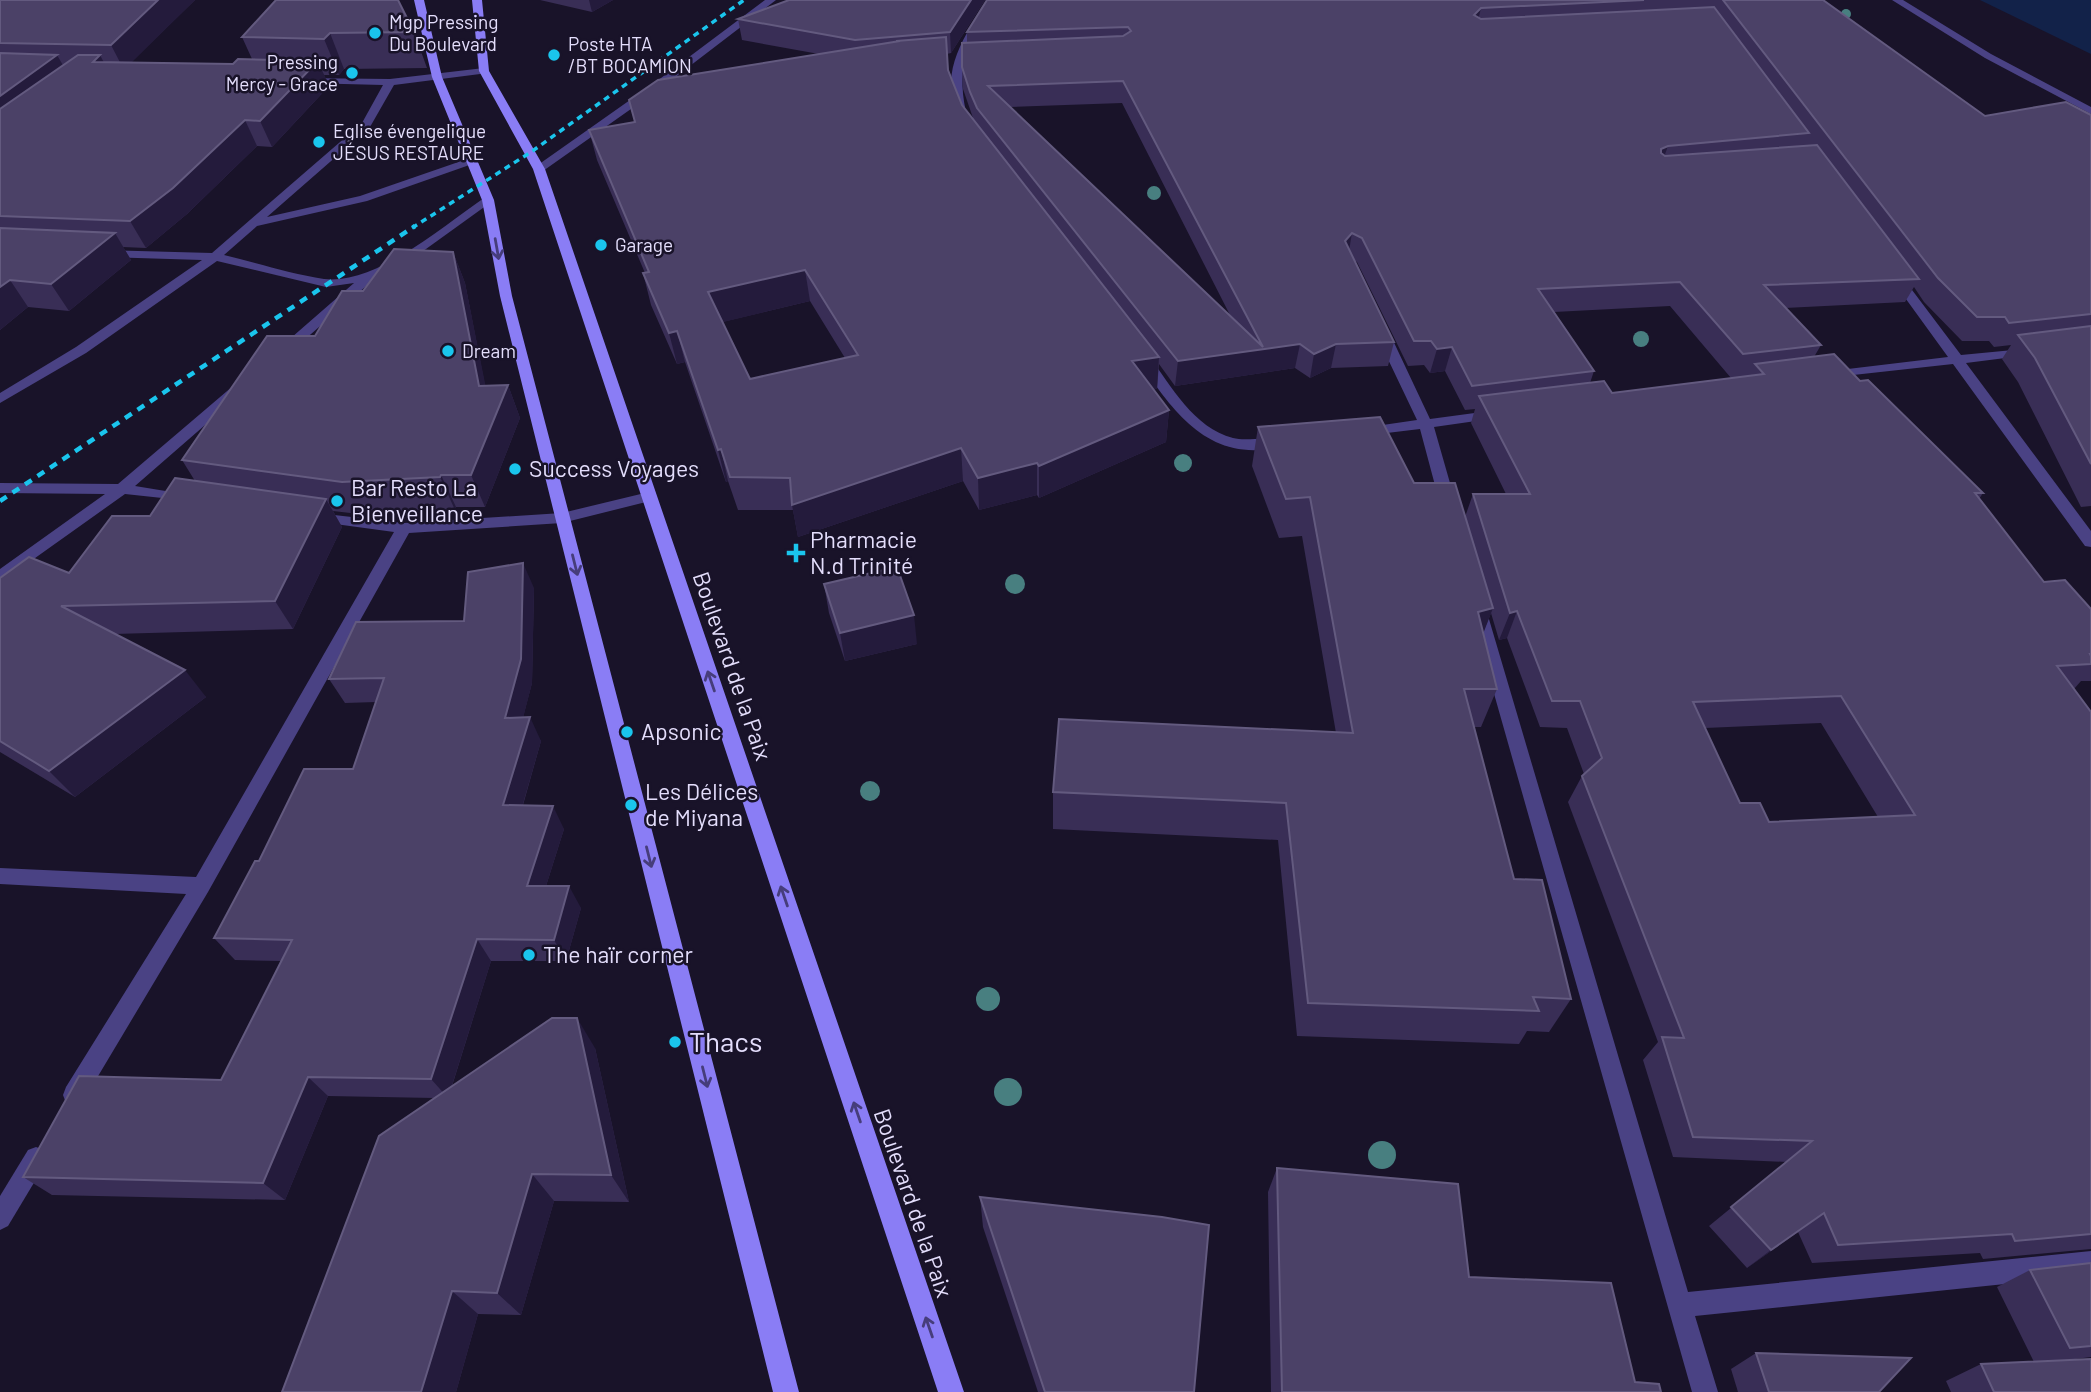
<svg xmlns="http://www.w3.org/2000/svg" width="2091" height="1392" font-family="Barlow,sans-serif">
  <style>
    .water { fill: #122249 }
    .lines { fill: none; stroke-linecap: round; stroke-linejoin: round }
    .street { fill: #4a4284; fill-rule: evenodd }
    .secondary { fill: #8a7df5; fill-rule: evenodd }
    .rail-far1 { stroke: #1ac5ed; stroke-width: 3.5; stroke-dasharray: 6 5; stroke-linecap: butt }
    .rail { stroke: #1ac5ed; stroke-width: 4.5; stroke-dasharray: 8 7; stroke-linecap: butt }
    .tree { fill: #487f80 }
    .wall { fill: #392e56; fill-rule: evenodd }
    .shaded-wall { fill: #241b3c }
    .building { fill: #4b4167; stroke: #635a7f; stroke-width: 2; fill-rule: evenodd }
    .oneway { stroke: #463d7b }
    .poi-dot { fill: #1ac5ed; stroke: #191329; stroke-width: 2.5 }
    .labels { text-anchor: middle; stroke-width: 5; stroke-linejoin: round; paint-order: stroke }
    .far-poi-label { font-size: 19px; fill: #e4defc; stroke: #191329; text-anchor: start }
    .poi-label { font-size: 23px; fill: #e4defc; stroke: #191329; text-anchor: start }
    .street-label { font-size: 23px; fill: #e4defc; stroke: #191329 }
    .near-poi-label { font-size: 28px; fill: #e4defc; stroke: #191329; text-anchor: start }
  </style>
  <rect width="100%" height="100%" fill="#191329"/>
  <path class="water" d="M1980 0H2091V54Z"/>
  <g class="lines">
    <g class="street">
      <path d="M765 0H776L665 85 543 171H535V167L657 81Z"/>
      <path d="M988 0H998C971 41 955 61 966 112L957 114C939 70 965 35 988 0Z"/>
      <path d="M1892 0H1903L1991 54 2091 107V114L1985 58Z"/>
      <path d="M484 68 489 71 488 73 394 85 370 127 267 217 360 196 470 158H478V162L367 201 257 226 224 255C257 263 291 274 324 279 376 285 443 226 484 198L494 200 426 249 372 281 288 354H278L276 351 354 283 326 287 217 261 86 353 0 403V393L76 347 202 260 105 257 101 256V250L212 253 362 123 383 85 304 83 299 80 300 78 390 79Z"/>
      <path d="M1896 273 1900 274 1961 355 2034 348V354L2029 355 1966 363 2091 531V547L2085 546 1953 364 1826 378V372L1831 371 1948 357 1890 277Z"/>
      <path d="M1382 328 1389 332 1430 419 1497 410 1504 414 1497 418 1434 427 1456 504 1453 508H1443L1440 504 1420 429 1362 436 1355 432 1362 428 1417 420 1375 332Z"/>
      <path d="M1144 355 1149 356C1171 386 1194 428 1233 438 1248 442 1275 434 1285 444 1279 450 1269 449 1259 450 1199 453 1168 403 1137 359Z"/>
      <path d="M238 385 245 389 243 392 135 486 190 495 193 498 190 501 125 494 0 583V569L105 494 0 493V483L118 484 233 386Z"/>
      <path d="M649 492 654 494 657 497 654 500 562 523 409 533 208 892 82 1103 74 1106 66 1103 63 1095 66 1087 186 894 0 884V868L196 877 394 532 313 521 305 516 308 512 404 523 562 513Z"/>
      <path d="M1478 603 1486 609 1688 1292 2091 1251V1275L1695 1316 1718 1392H1692L1470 609Z"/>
      <path d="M36 1147 44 1150 48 1158 44 1166 8 1226 0 1230V1196L28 1150Z"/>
    </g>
    <g class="secondary">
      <path d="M414 0H424L442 77 494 200 512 296 799 1392H773L500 296 482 200 432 77Z"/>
      <path d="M472 0H482L489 71 545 169 964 1392H938L533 169 479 71Z"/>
    </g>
    <path class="rail-far1" d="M412 228 531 152 744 0"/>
    <path class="rail" d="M0 501 415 226"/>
  </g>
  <g class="tree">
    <circle cx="1846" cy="14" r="5"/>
    <circle cx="1154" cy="193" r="7"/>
    <circle cx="1641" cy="339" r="8"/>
    <circle cx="1183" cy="463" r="9"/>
    <circle cx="1015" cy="584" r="10"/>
    <circle cx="870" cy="791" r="10"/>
    <circle cx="988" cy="999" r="12"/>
    <circle cx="1008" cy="1092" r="14"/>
    <circle cx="1382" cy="1155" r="14"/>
  </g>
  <g class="wall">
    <path d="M0 0H195L131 62 233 64 252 59 242 37 276 0 414 32 427 68 344 69 339 75H324L329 86 272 147 257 146 187 214 146 248 123 247 131 260 69 311 28 307 0 330Z"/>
    <path d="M540 0H613L592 12Z"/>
    <path d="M789 0H985L951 53 947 54 948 71 962 105 973 118 963 89 962 67 967 43V32L987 0H1823L1985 116 2091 115V506L2081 507 2018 382 2002 359 2011 345 1994 347 1989 341H1962L1924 302 1914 287 1905 302 1785 308 1821 345 1814 357 1860 381 1983 493 1979 499 2044 582 2091 609V681H2081L2074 689 2091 712V1249L1983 1259 1980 1253 1812 1263 1798 1232 1747 1268 1709 1226 1787 1162 1673 1157 1643 1060 1658 1042 1568 802 1582 776 1584 774 1567 728 1540 727 1507 638 1499 640 1491 613 1483 633 1497 689 1481 727H1474L1514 879 1571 999 1549 1032 1527 1031 1519 1044 1297 1036 1278 840 1053 829V792L1336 733 1302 536 1279 538 1252 466 1258 427 1414 483 1465 517 1473 494H1506L1471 423 1475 409 1465 410 1445 371 1430 373 1424 365 1408 366 1357 262 1355 261 1394 342 1388 366 1331 368 1310 378 1295 368 1175 386 1159 364 1157 389H1153L1169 410 1166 442 1039 498 1037 495 979 510 963 481 798 537 793 510H738L728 481 726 482 685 362 677 364 651 305 643 273H645L597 160 589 130 634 122 819 54 742 40 738 19ZM1122 103 1231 317 1010 107ZM810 301 845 358 750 379 722 322ZM1670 306 1731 378 1612 393 1590 383 1594 371 1554 312ZM1821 723 1878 817 1769 822 1740 803 1705 728Z"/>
    <path d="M453 252 465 283 485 386 508 385 520 418 485 507H456L455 510 359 514 333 511 342 527 293 629 114 634 206 697 75 797 0 752V578L69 573 150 516 195 481 182 460 363 291Z"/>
    <path d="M824 584 917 644 845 661 829 613Z"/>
    <path d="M534 588 532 683 523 717 541 741 523 805 564 829 546 886 581 908 566 961H491L452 1086 595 1048 629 1202 554 1201 521 1315 478 1314 456 1392H282L434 1098 328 1096 285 1200 52 1195 23 1177 221 1080 282 961 235 960 214 938 259 861 353 769 376 702 345 703 329 679 464 621Z"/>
    <path d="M1277 1168 1469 1277 1635 1382 1661 1392H1271L1268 1192Z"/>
    <path d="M980 1197 1194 1392H1038L983 1227Z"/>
    <path d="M2091 1263V1357L2068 1360 2091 1392H1951L1946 1381 1981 1364 2034 1362 1997 1287 2030 1270Z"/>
    <path d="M1756 1353 1879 1392H1738L1731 1369Z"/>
  </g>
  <g class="shaded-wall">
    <path d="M158 0H195L124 70 111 45Z"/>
    <path d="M589 0H613L592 12Z"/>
    <path d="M971 0H985L951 53 950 32Z"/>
    <path d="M1481 8 1476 29 1474 15Z"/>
    <path d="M330 33 344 69 339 75 324 39Z"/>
    <path d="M57 55 71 79 0 133V96Z"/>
    <path d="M100 55 113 80 93 62Z"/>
    <path d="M318 61 329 86 272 147 260 121Z"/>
    <path d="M245 120 257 146 187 214 146 248 130 221Z"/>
    <path d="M1668 146 1660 168 1661 149Z"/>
    <path d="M115 233 131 260 69 311 51 284Z"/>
    <path d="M1352 233 1348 257 1345 241Z"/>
    <path d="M453 252 465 283 492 418 479 386Z"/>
    <path d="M805 270 810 301 715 324 708 292Z"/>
    <path d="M10 280 28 307 0 330V287Z"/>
    <path d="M677 331 685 362 677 364 669 333Z"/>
    <path d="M1300 344 1295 368 1175 386 1178 361Z"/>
    <path d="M1336 344 1331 368 1310 378 1314 354Z"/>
    <path d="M1452 347 1445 371 1430 373 1437 349Z"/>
    <path d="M1159 357 1157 389 1130 393 1132 361Z"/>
    <path d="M508 385 520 418 485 507 471 475Z"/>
    <path d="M1169 410 1166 442 1039 498V466Z"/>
    <path d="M961 448 963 481 798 537 792 505Z"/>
    <path d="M721 449 728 481 726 482 718 450Z"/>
    <path d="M1037 463V495L979 510 978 478Z"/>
    <path d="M441 475 456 507 455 510 440 477Z"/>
    <path d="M326 499 342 527 293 629 275 601Z"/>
    <path d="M523 563 534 588 532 683 517 742 505 718Z"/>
    <path d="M1493 608 1478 647V612Z"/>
    <path d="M1517 611 1507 638 1499 640 1510 613Z"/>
    <path d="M914 615 917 644 845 661 840 633Z"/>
    <path d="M185 670 206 697 75 797 49 771Z"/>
    <path d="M530 717 541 741 516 828 503 805Z"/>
    <path d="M553 806 564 829 539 908 527 886Z"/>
    <path d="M569 886 581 908 566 961 554 940Z"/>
    <path d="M477 939 491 961 448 1098 431 1079Z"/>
    <path d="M577 1018 595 1048 629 1202 611 1175Z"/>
    <path d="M308 1077 328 1096 285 1200 263 1183Z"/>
    <path d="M532 1174 554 1201 521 1315 497 1293Z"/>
    <path d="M1824 1213 1798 1232 1747 1268 1771 1250Z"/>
    <path d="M452 1291 478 1314 456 1392H421Z"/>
  </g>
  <g class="building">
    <path d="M0 0H158L111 45 0 43Z"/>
    <path d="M276 0H398L414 32 330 33 324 39 242 37Z"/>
    <path d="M789 0H971L950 32 855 40 738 19Z"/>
    <path d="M987 0H1644L1481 8 1474 15 1481 19 1714 7 1809 133 1668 146 1661 149V153L1665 156 1817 145 1919 279 1764 285 1821 345 1743 354 1680 282 1538 289 1594 371 1472 386 1452 347 1437 349 1431 341H1414L1362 238 1352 233 1345 241 1394 342 1336 344 1314 354 1300 344 1178 361 977 108 970 92 962 67V43L1123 36 1131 31 1128 27 967 32ZM1123 81 1263 347 988 86Z"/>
    <path d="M1723 0H1823L1985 116 2066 102 2091 115V314L2009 323 2005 317H1977L1938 278Z"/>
    <path d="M946 37 948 70 962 105 1159 357 1132 361 1169 410 1039 466 1037 463 978 478 961 448 792 505 790 478 730 477 721 449 718 450 677 331 669 333 643 273 649 272 589 130 635 122 629 100 658 80 900 41H896ZM805 270 858 355 750 379 708 292Z"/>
    <path d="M0 53 57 55 0 96Z"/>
    <path d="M78 55H100L93 62 233 64 238 59 318 61 260 121 245 120 173 188 130 221 0 216V109Z"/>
    <path d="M0 228 115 233 51 284 10 280 0 287Z"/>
    <path d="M394 249 453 252 479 386 508 385 471 475H441L440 477 342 482 182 460 267 336H315L342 291H363Z"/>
    <path d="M2091 326V464L2035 358 2018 335Z"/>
    <path d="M1834 354 1860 381 1868 380 1983 493H1975L2044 582 2065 580 2091 609V654H2090L2091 656V664L2057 666 2091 712V1234L2015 1241 2012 1234 1838 1245 1824 1213 1771 1250 1731 1207 1812 1141 1693 1137 1662 1037 1684 1038 1582 776 1602 758 1580 701H1552L1517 611 1510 613 1473 494H1530L1479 396 1604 381 1612 393 1764 374 1755 364ZM1841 696 1915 815 1769 822 1760 803H1740L1693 702Z"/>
    <path d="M1380 417 1414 483H1455L1493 608 1478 612 1497 689H1464L1514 879 1542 880 1571 999 1533 997 1539 1011 1308 1003 1286 803 1053 792 1059 719 1353 733 1310 497 1286 499 1258 427Z"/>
    <path d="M175 478 326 499 275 601 61 606 185 670 49 771 0 741V578L29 557 69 573 112 516H150Z"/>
    <path d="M523 563 521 659 505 718 530 717 503 805 553 806 527 886H569L554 940 477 939 431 1079 308 1077 263 1183 23 1177 79 1076 221 1080 292 940 214 938 255 861H259L304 769H353L384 678 329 679 356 622 464 621 468 572Z"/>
    <path d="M897 567 914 615 840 633 824 584Z"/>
    <path d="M552 1018H577L611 1175 532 1174 497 1293 452 1291 421 1392H282L379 1136Z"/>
    <path d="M1277 1168 1458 1184 1469 1277 1611 1283 1635 1382 1659 1384 1661 1392H1282Z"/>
    <path d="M980 1197 1162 1217 1209 1225 1194 1392H1045Z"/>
    <path d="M2091 1263V1346L2070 1348 2030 1270Z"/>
    <path d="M1756 1353 1911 1358 1879 1392H1769Z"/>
    <path d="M2091 1359V1392H1994L1981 1364Z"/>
  </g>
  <defs><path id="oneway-shaft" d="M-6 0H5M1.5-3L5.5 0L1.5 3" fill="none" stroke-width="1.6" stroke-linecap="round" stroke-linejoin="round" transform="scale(1.75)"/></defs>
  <g class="oneway">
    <use href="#oneway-shaft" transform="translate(497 249) rotate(80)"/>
    <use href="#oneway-shaft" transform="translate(575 565) rotate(76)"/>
    <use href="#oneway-shaft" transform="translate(711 681) rotate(-109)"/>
    <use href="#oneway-shaft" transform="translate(649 857) rotate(76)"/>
    <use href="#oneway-shaft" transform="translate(784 896) rotate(-109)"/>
    <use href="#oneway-shaft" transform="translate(705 1077) rotate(76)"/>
    <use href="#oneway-shaft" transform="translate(857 1112) rotate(-109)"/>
    <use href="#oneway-shaft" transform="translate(929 1327) rotate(-109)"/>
  </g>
  <g class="poi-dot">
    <circle cx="375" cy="33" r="7"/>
    <circle cx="554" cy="55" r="7"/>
    <circle cx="352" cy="73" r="7"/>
    <circle cx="319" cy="142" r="7"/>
    <circle cx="601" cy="245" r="7"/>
    <circle cx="448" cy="351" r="7"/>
    <circle cx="515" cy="469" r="7"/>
    <circle cx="337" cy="501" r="7"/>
    <path d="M792.5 542.5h7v7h7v7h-7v7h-7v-7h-7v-7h7z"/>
    <circle cx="627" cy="732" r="7"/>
    <circle cx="631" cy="805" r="7"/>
    <circle cx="529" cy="955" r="7"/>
    <circle cx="675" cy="1042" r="7"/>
  </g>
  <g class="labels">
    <g class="far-poi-label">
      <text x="389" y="29">Mgp Pressing<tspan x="389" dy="22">Du Boulevard</tspan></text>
      <text x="568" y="51">Poste HTA<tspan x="568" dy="22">/BT BOCAMION</tspan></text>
      <text x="338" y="69" text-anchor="end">Pressing<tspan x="338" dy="22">Mercy - Grace</tspan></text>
      <text x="333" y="138">Eglise évengelique<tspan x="333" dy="22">JÉSUS RESTAURE</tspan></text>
      <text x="615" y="252">Garage</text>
      <text x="462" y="358">Dream</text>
    </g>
    <g class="poi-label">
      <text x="529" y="477">Success Voyages</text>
      <text x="351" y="496">Bar Resto La<tspan x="351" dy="26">Bienveillance</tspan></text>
      <text x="810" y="548">Pharmacie<tspan x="810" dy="26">N.d Trinité</tspan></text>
      <text x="641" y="740">Apsonic</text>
      <text x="645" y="800">Les Délices<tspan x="645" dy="26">de Miyana</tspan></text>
      <text x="543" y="963">The haïr corner</text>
    </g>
    <g class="street-label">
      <text transform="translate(732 666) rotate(71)" y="8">Boulevard de la Paix</text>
      <text transform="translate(913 1203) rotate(71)" y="8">Boulevard de la Paix</text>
    </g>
    <g class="near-poi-label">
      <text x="689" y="1052">Thacs</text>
    </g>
  </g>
</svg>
